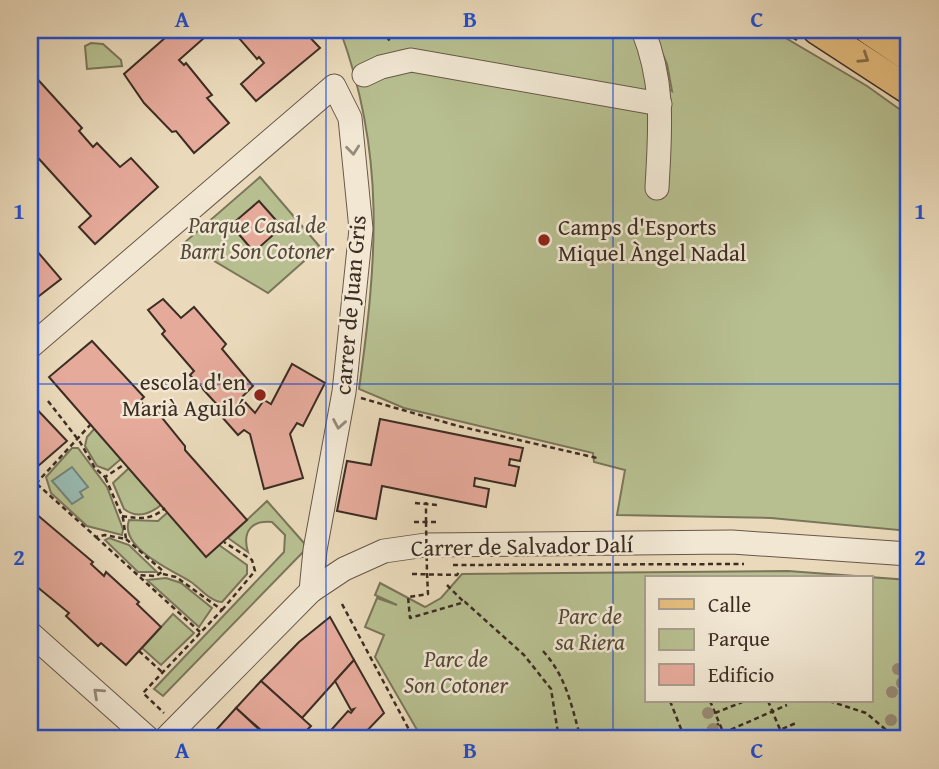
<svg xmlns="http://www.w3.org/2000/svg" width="939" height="769" font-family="'Gentium Book Plus',serif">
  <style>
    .green { fill: #b7bf90; stroke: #7a765a; stroke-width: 2; fill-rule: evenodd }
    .water { fill: #98bab2; stroke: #738279; stroke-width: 2 }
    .building { fill: #e6aa9b; stroke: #3c2d23; stroke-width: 2 }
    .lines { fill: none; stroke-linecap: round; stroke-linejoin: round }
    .minor-casing { stroke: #685849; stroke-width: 25 }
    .major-casing { stroke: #3c2d23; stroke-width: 31 }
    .path { stroke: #3c2d23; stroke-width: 2.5; stroke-dasharray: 5 3.5; stroke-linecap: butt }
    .minor { stroke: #f1e7d3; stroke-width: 23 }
    .major { stroke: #e5bd7e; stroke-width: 28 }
    .path-bridge { stroke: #3c2d23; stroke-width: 2.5; stroke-dasharray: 5 3.5; stroke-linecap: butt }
    .tree { fill: #988b74 }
    .oneway { stroke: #886e4c }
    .oneway2 { stroke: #968a7b }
    .grid { fill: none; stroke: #1d4ed8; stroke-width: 2; stroke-opacity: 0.55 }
    .poi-dot { fill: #8f2418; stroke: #f1e7d3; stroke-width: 2.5 }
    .labels { text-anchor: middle; stroke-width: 5; stroke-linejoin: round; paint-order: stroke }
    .park-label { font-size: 23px; font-style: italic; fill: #554a39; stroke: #f1e7d3 }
    .poi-label { font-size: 23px; fill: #3c2d23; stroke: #f1e7d3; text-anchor: start }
    .street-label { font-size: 23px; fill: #3c2d23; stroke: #f1e7d3 }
    .neatline { fill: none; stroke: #1d4ed8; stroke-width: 2.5 }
    .grid-label { font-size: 23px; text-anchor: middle; font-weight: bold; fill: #1d4ed8 }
  </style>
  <rect width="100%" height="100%" fill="#eadabb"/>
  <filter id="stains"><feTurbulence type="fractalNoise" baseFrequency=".00286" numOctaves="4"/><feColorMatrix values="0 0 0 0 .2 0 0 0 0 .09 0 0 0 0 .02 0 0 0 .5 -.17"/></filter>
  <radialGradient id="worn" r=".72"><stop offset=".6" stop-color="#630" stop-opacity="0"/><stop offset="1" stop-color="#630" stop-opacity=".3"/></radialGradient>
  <g class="green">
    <path d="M340 30H636L651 76 672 91 667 64 652 30H772L867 86 909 116V531L771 518 617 515 625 470 594 462 593 453 404 408 359 389C377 260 386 155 340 30Z"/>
    <path d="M91 43 103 44 121 60 122 66 87 69 85 46Z"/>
    <path d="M260 177 320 247 268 293 184 243Z"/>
    <path d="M95 428 121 459 108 470 97 466 85 446 87 437Z"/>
    <path d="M72 448H78L107 487 123 529 122 535 87 526 51 493 46 477Z"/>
    <path d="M129 468 161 505C150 514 137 519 124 509L113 483Z"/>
    <path d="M267 501 304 543V551L163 696 154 689 284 552 285 535 272 522C251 520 242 532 248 552L228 538Z"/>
    <path d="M168 512 206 556 219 545 247 565V574L222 602C211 602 200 588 191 582 172 570 119 548 129 520L158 521Z"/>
    <path d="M109 538 129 545 157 572H138L105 540Z"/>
    <path d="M788 571 909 580V739H446L436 735H420L375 657 384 635 365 627 377 598 397 605 375 595 380 583 425 607 441 598 462 574ZM647 578H871V701H647Z"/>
    <path d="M166 578 181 583 212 608 199 627 147 580Z"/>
    <path d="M173 614 194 633 161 665 142 648Z"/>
  </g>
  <path class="water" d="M72 467 88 487 80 492 83 497 72 504 52 481Z"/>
  <g class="building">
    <path d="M174 30H213L179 60 184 65 186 63 212 95 207 98 229 123 194 153 176 131 172 132 144 103 124 74Z"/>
    <path d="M232 30H303L320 48 256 101 241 84 264 63 259 57 257 59Z"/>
    <path d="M31 72 82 128 79 131 93 147 97 143 120 167 131 158 158 187 95 244 79 227 91 216 30 149Z"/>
    <path d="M259 201 282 227 254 252 231 225Z"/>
    <path d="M30 243 61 279 30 303Z"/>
    <path d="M163 299 181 318 194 307 226 344 222 349 253 386 241 398 255 413 264 400 271 404 292 364 325 383 303 426 297 423 290 434 303 478 264 489 250 434 244 430 238 435 222 417 221 409 190 375 194 371 162 334 165 331 148 310Z"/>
    <path d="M92 341 144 397 140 401 148 409H155L185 446V450L247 520 206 557 49 377Z"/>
    <path d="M30 402 67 441 30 473Z"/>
    <path d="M380 419 523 448 520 461 510 459 509 465 519 467 515 486 475 478 474 486 489 489 486 507 382 486 376 519 337 511 347 461 371 465Z"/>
    <path d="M35 513 93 562 91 564 104 576 106 572 139 602 137 604 161 627 126 665 101 643 98 646 66 616 69 613 30 581V519Z"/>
    <path d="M330 617 354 660 302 718 261 681 299 642Z"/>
    <path d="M354 660 384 713 359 739H325L324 738 348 711 351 713 354 709 351 710 335 681Z"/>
    <path d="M261 681 311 726 298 739H271L236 708Z"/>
    <path d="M236 708 265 735 261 739H208Z"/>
  </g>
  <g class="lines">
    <defs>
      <g id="minor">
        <path d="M643 30C665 86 660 129 657 188"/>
        <path d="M364 75 381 67 411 60 660 104"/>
        <path d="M30 347 334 86 350 118 361 229 344 392 315 550 311 591"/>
        <path d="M30 633 149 739"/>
        <path d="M165 739 311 591 344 569 384 551 426 545 732 542 909 554"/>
      </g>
      <g id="major">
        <path d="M817 30 909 90"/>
        <path d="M869 30 909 57"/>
      </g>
    </defs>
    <use href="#minor" class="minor-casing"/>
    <use href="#major" class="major-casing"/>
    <g class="path">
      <path d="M381 30 390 41"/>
      <path d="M779 30 797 40"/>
      <path d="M361 398 458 426 597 458"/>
      <path d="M48 401 80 442 95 468 105 477 125 464"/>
      <path d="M37 484 96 537 105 535 126 539 123 518 105 477"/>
      <path d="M30 490 91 424"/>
      <path d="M415 503 438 505"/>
      <path d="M122 516C139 519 152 520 165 508"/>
      <path d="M414 522H437"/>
      <path d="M426 522V502"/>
      <path d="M96 537 200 632"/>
      <path d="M126 539 163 571 156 576 138 575"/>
      <path d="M453 565 744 564"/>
      <path d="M427 573 428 594 408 597 410 618 465 602 524 655 551 689 559 739"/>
      <path d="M163 574 176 577 222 610 143 693 164 713"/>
      <path d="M412 574 457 575 459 572"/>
      <path d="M447 585 464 602"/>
      <path d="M342 604 414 739"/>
      <path d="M222 610 255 571 252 560 224 542"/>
      <path d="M139 651 162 672"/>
      <path d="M543 651C567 678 571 705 581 739"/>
      <path d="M670 701 685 739"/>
      <path d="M710 701 726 739"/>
      <path d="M768 701 784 739"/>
      <path d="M829 701 866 713 897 739"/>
      <path d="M715 713 745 701"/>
      <path d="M723 733 787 705"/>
      <path d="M684 738 719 724"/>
      <path d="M759 739 796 723"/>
    </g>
    <use href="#minor" class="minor"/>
    <use href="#major" class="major"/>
    <path class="path-bridge" d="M426 522 427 573"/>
  </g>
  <g class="tree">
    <circle cx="898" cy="669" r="6"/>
    <circle cx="902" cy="683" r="6"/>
    <circle cx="892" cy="692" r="6"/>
    <circle cx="708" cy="713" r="6"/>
    <circle cx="891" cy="720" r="6"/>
    <circle cx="713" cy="729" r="6"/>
  </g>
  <defs><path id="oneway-chevron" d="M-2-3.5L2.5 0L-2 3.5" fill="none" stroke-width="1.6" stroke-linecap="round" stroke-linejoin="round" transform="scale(1.75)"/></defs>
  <use class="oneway" href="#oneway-chevron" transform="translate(864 58) rotate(33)"/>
  <g class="oneway2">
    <use href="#oneway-chevron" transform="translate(353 150) rotate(84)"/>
    <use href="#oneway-chevron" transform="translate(339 424) rotate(100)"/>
    <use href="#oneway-chevron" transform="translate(98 693) rotate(-138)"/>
  </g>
  <path class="grid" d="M326 30V739M613 30V739M30 384H909"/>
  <g class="poi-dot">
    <circle cx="544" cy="240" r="7"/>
    <circle cx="260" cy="395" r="7"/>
  </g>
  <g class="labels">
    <g class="park-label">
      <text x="257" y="233">Parque Casal de<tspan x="257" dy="26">Barri Son Cotoner</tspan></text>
      <text x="590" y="624">Parc de<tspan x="590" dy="26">sa Riera</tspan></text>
      <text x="456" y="667">Parc de<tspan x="456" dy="26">Son Cotoner</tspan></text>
    </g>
    <g class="poi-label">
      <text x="558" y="235">Camps d'Esports<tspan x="558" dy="26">Miquel Àngel Nadal</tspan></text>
      <text x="246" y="390" text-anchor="end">escola d'en<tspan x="246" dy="26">Marià Aguiló</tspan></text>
    </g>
    <g class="street-label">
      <text transform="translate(350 305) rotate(-85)" y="8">carrer de Juan Gris</text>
      <text transform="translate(522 546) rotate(-1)" y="8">Carrer de Salvador Dalí</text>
    </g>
  </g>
  <rect width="939" height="769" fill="none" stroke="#eadabb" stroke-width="77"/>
  <rect x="645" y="576" width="228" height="126" fill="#f1e7d3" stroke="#a99d8d" stroke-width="2"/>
  <rect x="659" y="599" width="35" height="10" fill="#e5bd7e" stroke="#a99d8d" stroke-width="2"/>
  <text x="708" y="612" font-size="21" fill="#3c2d23">Calle</text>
  <rect x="659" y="629" width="35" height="21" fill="#b7bf90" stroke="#a99d8d" stroke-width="2"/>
  <text x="708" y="646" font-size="21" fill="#3c2d23">Parque</text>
  <rect x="659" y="664" width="35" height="21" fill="#e6aa9b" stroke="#a99d8d" stroke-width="2"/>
  <text x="708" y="682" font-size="21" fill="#3c2d23">Edificio</text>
  <rect x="38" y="38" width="862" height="692" class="neatline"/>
  <g class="grid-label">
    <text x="182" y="27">A</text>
    <text x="470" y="27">B</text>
    <text x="757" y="27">C</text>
    <text x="19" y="219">1</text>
    <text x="920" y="219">1</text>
    <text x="19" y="565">2</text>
    <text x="920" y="565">2</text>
    <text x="182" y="758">A</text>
    <text x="470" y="758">B</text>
    <text x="757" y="758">C</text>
  </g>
  <rect width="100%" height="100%" filter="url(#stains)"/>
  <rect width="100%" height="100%" fill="url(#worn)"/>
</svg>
